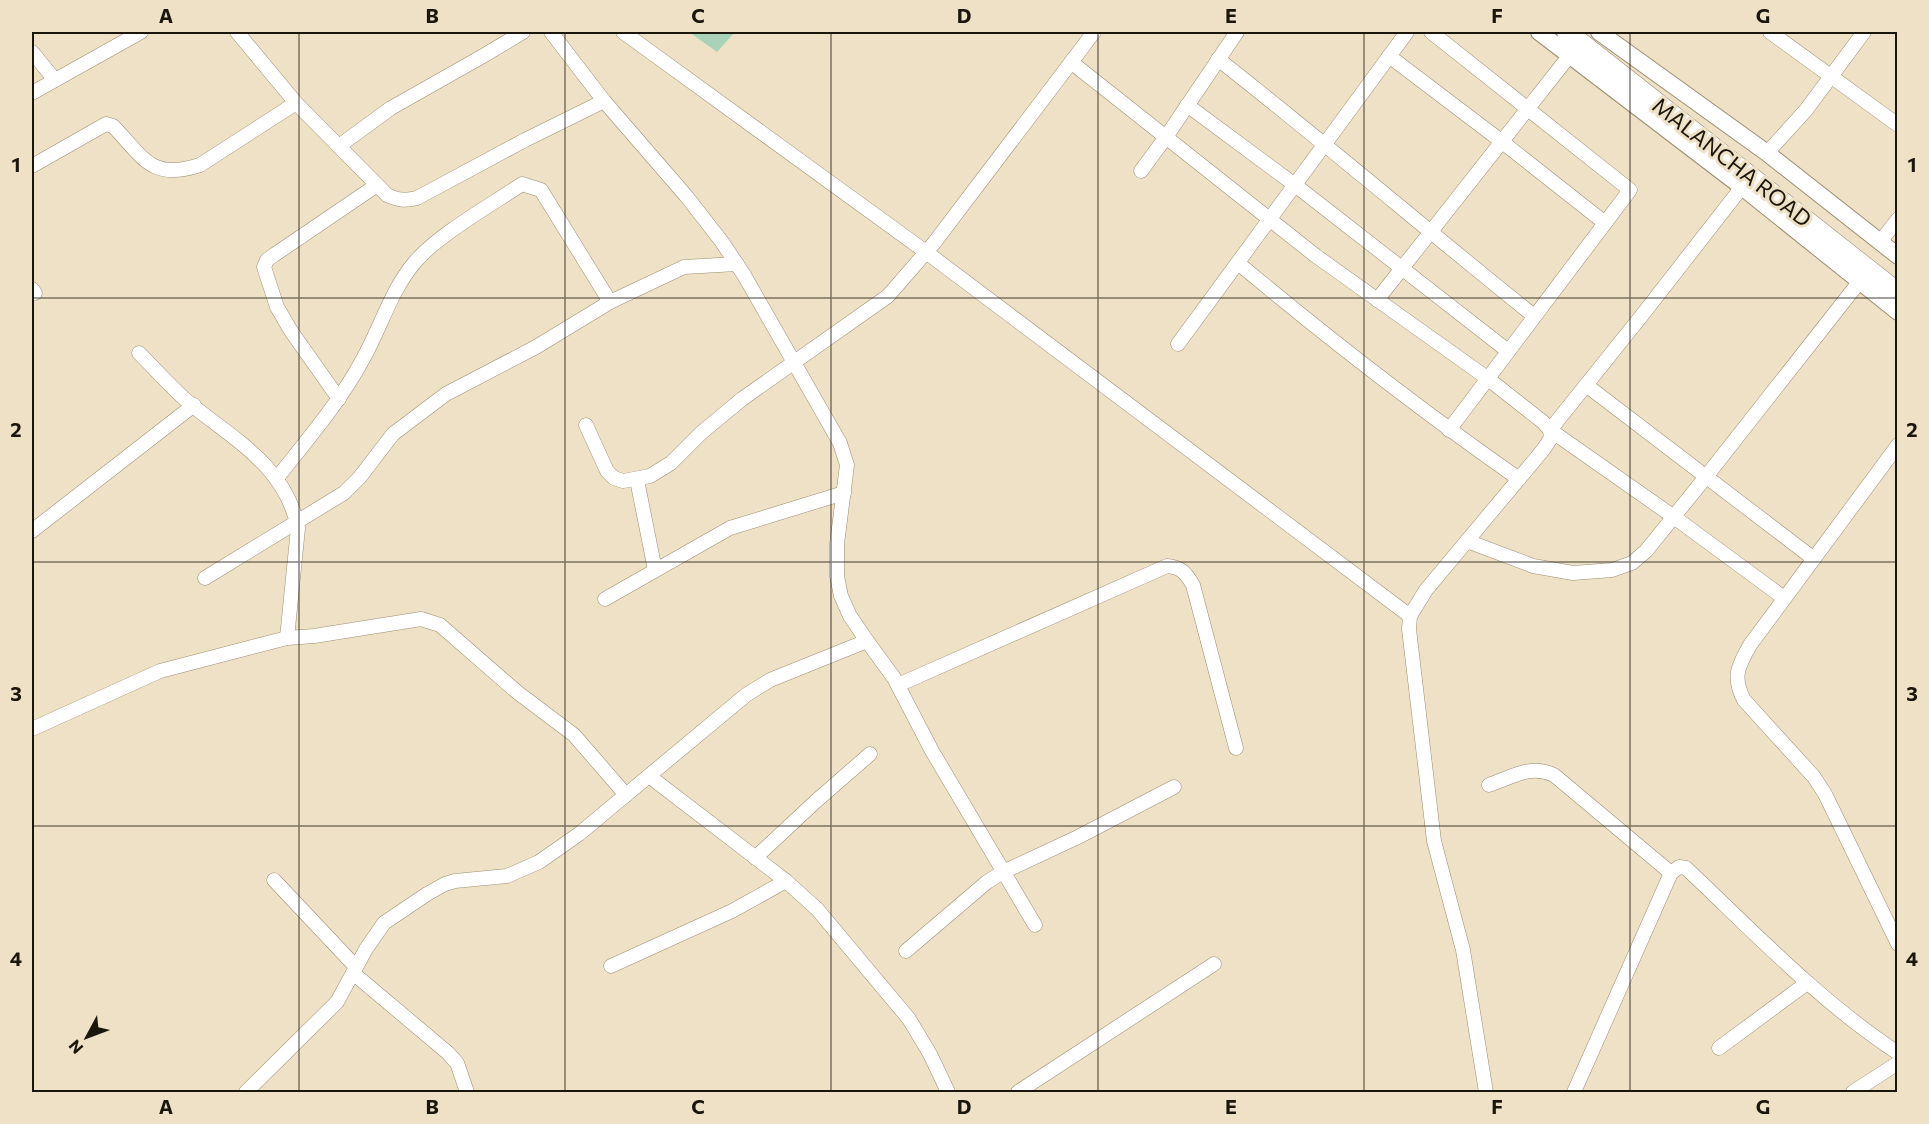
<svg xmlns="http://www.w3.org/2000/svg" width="1929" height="1124" font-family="Commissioner,sans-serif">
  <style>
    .green { fill: #a9d3b8 }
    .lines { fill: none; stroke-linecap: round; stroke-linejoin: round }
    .minor-casing { stroke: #9b8e74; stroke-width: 15 }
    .tertiary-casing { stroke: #9b8e74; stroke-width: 18 }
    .secondary-casing { stroke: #9b8e74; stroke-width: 21 }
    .minor { stroke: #fff; stroke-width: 14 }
    .tertiary { stroke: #fff; stroke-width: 16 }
    .secondary { stroke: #fff; stroke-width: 20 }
    .grid { fill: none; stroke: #1b160c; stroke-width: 1.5; stroke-opacity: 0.55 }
    .labels { text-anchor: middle; stroke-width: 6; stroke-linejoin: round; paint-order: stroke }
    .street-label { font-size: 22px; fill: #1b160c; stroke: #efe1c5 }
    .neatline { fill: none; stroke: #1b160c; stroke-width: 2 }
    .grid-label { font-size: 20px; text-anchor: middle; font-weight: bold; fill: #1b160c }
  </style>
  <rect width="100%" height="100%" fill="#efe1c5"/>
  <path class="green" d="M689 32H735L717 52Z"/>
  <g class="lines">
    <defs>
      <g id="minor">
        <path d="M237 32 296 103 387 195C398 200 405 201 417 198L525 140 604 101"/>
        <path d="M551 32 604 101 687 197 722 242 744 275 840 443 847 465 837 544V576L841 596 850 616 867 641 894 678 932 751 1035 925"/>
        <path d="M623 32 926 252 1410 616"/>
        <path d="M1431 32 1630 190 1449 430"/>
        <path d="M1770 32 1898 125"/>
        <path d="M32 52 55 80"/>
        <path d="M1389 56 1501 141 1605 223"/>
        <path d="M1218 59C1325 143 1428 231 1534 316"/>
        <path d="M1071 62 1316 256 1487 378 1543 422 1550 430 1551 438 1543 450 1426 590 1410 616 1409 629 1434 841 1463 950 1486 1092"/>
        <path d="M32 93 141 32"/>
        <path d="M1187 105 1295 185 1508 351"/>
        <path d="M339 146 391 108 483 56 523 32"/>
        <path d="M1767 153 1806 110 1864 32"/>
        <path d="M32 166 106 124 113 126C144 158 151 181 200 165L296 103"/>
        <path d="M1141 171 1166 137 1237 32"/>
        <path d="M1742 187 1643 314 1550 430 1674 517 1784 598"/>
        <path d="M1880 242 1898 219"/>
        <path d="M1238 263C1329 339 1422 411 1519 479"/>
        <path d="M32 289 35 293"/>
        <path d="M1377 300 1570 55"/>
        <path d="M1178 344 1407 32"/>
        <path d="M139 353C155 369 171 387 188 402 233 439 286 466 298 528L287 638"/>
        <path d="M1586 385 1814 559"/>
        <path d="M339 399 291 331 277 307 264 267 267 260 274 255 377 185"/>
        <path d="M586 425 607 471 614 478 623 481 650 476 671 463 701 433 742 399 888 296 934 243 1094 32"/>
        <path d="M1898 445 1750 645C1738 666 1732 677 1744 700L1814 777 1825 794 1898 944"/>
        <path d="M277 478C307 440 340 402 363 359 381 327 391 290 415 262 439 234 491 205 522 184L541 190 610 302"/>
        <path d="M637 480 655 570"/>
        <path d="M32 531 194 405"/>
        <path d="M1467 541 1533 566 1573 573 1612 570 1632 563 1646 551 1705 478 1860 281"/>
        <path d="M205 578 344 493 360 477 393 434 446 394 536 347 610 302 684 267 737 264"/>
        <path d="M605 599 730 528 844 493"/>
        <path d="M898 685 1167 566C1181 567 1186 573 1193 585L1236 748"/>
        <path d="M32 729 160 671 287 638 314 636 421 619 440 625 517 692 574 735 626 795"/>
        <path d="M649 776 786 881 817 909 909 1019 930 1054 948 1092"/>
        <path d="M1489 785C1512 777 1530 764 1554 775L1671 873"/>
        <path d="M755 858 815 802 870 754"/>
        <path d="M274 880 356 967"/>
        <path d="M906 951 987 882 1003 872 1078 837 1174 787"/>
        <path d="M611 966 732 911 786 881"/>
        <path d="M353 973 448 1053 457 1063 467 1092"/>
        <path d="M1719 1048 1807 983"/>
        <path d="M246 1092 337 1002 366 949 384 923 427 894 445 884 455 881 507 876 539 862 579 834 746 695 770 680 867 641"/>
        <path d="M1018 1092 1214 964"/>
        <path d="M1574 1092 1671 873 1679 867 1686 868C1754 932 1819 1001 1898 1053"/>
        <path d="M1853 1092 1898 1063"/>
      </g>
      <g id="tertiary">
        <path d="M1539 32 1742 187 1898 312"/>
        <path d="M1599 32 1767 153 1898 256"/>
      </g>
      <path id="secondary" d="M1567 32 1898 293"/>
    </defs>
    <use href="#minor" class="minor-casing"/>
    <use href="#tertiary" class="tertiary-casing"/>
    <use href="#secondary" class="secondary-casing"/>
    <use href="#minor" class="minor"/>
    <use href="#tertiary" class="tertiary"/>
    <use href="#secondary" class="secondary"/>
  </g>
  <path class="grid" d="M299 32V1092M565 32V1092M831 32V1092M1098 32V1092M1364 32V1092M1630 32V1092M32 298H1898M32 562H1898M32 826H1898"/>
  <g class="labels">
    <g class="street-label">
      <text transform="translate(1732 162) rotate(38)" y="8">MALANCHA ROAD</text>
    </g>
  </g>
  <rect width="1929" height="1124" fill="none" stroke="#efe1c5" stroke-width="66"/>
  <g transform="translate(87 1037) rotate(229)" stroke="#efe1c5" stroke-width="4.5" paint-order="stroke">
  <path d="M0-4.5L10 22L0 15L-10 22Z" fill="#1b160c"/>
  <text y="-9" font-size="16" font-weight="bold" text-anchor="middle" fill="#1b160c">N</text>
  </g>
  <rect x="33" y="33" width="1863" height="1058" class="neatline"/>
  <g class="grid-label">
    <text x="166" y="23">A</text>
    <text x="432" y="23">B</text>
    <text x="698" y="23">C</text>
    <text x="964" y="23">D</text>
    <text x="1231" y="23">E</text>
    <text x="1497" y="23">F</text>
    <text x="1763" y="23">G</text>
    <text x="16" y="172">1</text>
    <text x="1912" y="172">1</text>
    <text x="16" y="437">2</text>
    <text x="1912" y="437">2</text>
    <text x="16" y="701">3</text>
    <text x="1912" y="701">3</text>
    <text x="16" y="966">4</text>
    <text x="1912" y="966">4</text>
    <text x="166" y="1114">A</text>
    <text x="432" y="1114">B</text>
    <text x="698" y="1114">C</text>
    <text x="964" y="1114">D</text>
    <text x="1231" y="1114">E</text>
    <text x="1497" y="1114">F</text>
    <text x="1763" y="1114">G</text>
  </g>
</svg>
